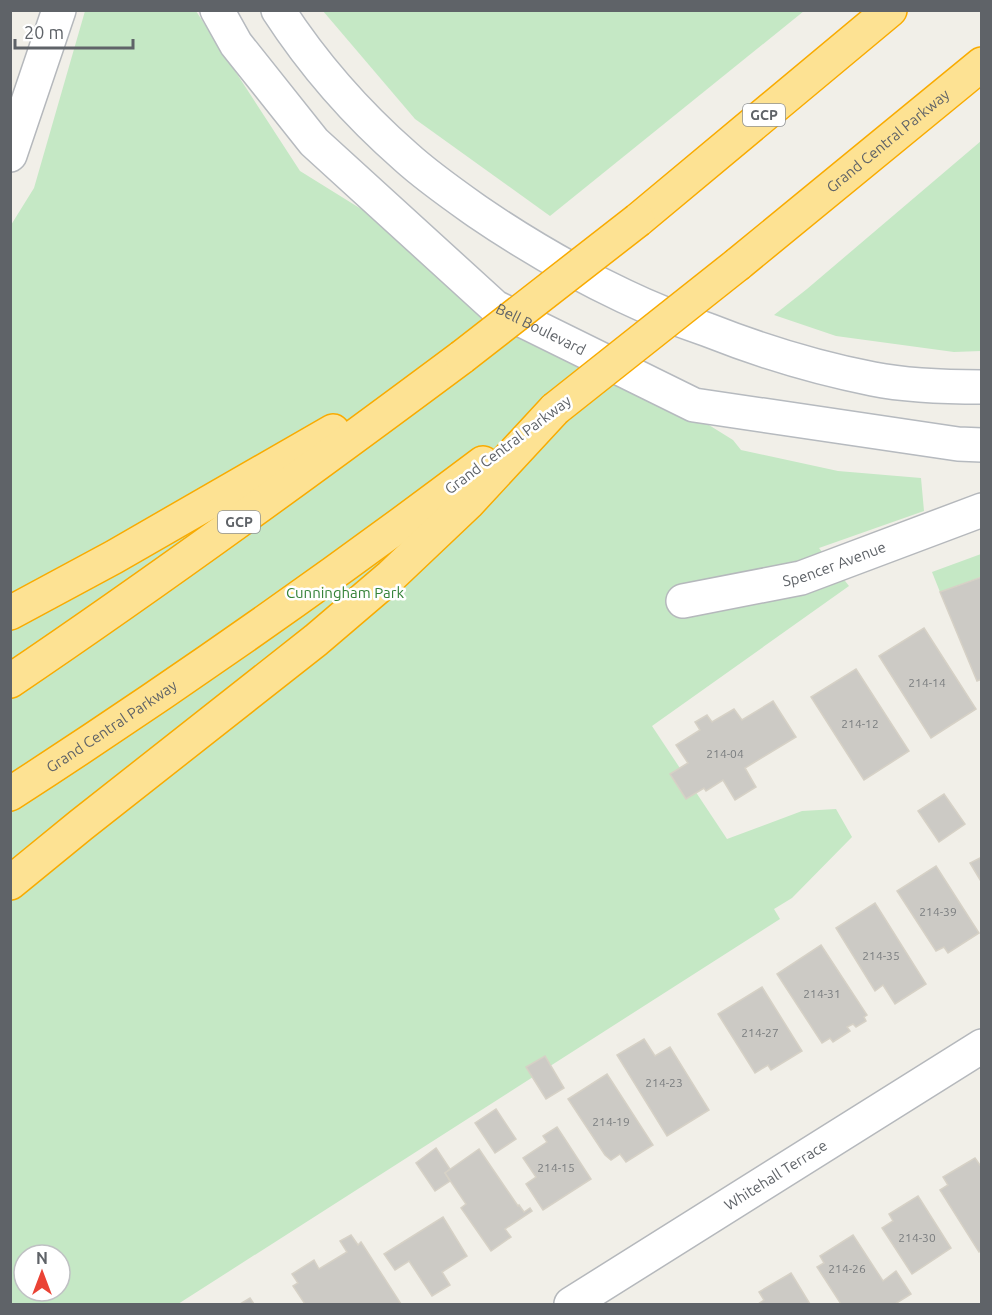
<svg xmlns="http://www.w3.org/2000/svg" width="992" height="1315" font-family="Ubuntu,sans-serif">
  <style>
    .green { fill: #c5e8c5; fill-rule: evenodd }
    .building { fill: #cccac5; stroke: #d6d1c6; stroke-width: 1.5 }
    .lines { fill: none; stroke-linecap: round; stroke-linejoin: round }
    .street-casing { stroke: #b5b8bc; stroke-width: 36 }
    .secondary-casing { stroke: #b6babf; stroke-width: 36 }
    .highway-casing { stroke: #f9ab00; stroke-width: 36 }
    .street { stroke: #fff; stroke-width: 33 }
    .secondary { stroke: #fff; stroke-width: 33 }
    .highway { stroke: #fde293; stroke-width: 33 }
    .highway-bridge-casing { stroke: #f9ab00; stroke-width: 36; stroke-linecap: butt }
    .highway-bridge { stroke: #fde293; stroke-width: 33 }
    .labels { text-anchor: middle; stroke-width: 5; stroke-linejoin: round; paint-order: stroke }
    .number-label { font-size: 12px; fill: #7a7d7f }
    .shield { fill: #fff; stroke: #8f9295; stroke-width: 1.5 }
    .shield-label { font-size: 14px; font-weight: bold; fill: #5f6368 }
    .street-label { font-size: 15px; fill: #5f6368; stroke: #fff }
    .park-label { font-size: 15px; fill: #348238; stroke: #fff }
  </style>
  <rect width="100%" height="100%" fill="#f1efe8"/>
  <g class="green">
    <path d="M85 11H196L300 171 733 440 741 450 838 471 921 478 924 511 819 548 849 586 652 726 727 839 802 811 836 809 852 837 792 898 774 909 780 919 178 1304H11V225L34 188ZM24 1255H60V1291H24Z"/>
    <path d="M323 11H804L550 216 415 119Z"/>
    <path d="M981 141V351L954 352 836 336 774 315 807 289Z"/>
    <path d="M981 554V577L940 592 932 572Z"/>
  </g>
  <g class="building">
    <path d="M982 577V679L977 681 940 592Z"/>
    <path d="M924 628 976 709 931 738 879 656Z"/>
    <path d="M856 669 909 751 864 780 811 697Z"/>
    <path d="M773 701 796 737 745 768 756 787 735 800 723 780 706 791 704 788 686 799 670 774 688 763 676 745 700 730 695 722 707 715 712 722 734 709 742 720Z"/>
    <path d="M944 794 965 824 939 842 918 811Z"/>
    <path d="M982 857V883L970 863Z"/>
    <path d="M936 866 979 933 948 953 944 947 936 951 897 891Z"/>
    <path d="M875 903 926 984 895 1004 883 985 875 991 836 928Z"/>
    <path d="M821 945 867 1015 864 1017 866 1021 856 1027 853 1024 847 1027 850 1031 833 1042 830 1038 822 1043 777 974Z"/>
    <path d="M762 987 802 1051 771 1070 768 1065 755 1073 718 1014Z"/>
    <path d="M644 1039 655 1056 670 1047 709 1110 667 1136 617 1055Z"/>
    <path d="M545 1056 564 1088 546 1099 526 1067Z"/>
    <path d="M607 1074 653 1145 626 1162 620 1154 611 1160 605 1155 568 1099Z"/>
    <path d="M496 1109 516 1139 495 1153 475 1123Z"/>
    <path d="M557 1127 591 1179 543 1210 526 1184 536 1177 523 1158 547 1142 543 1136Z"/>
    <path d="M436 1148 450 1169 445 1173 450 1181 435 1191 416 1163Z"/>
    <path d="M479 1149 518 1206 519 1205 524 1212 530 1208 532 1211 505 1229 511 1237 491 1251 461 1208 466 1204 445 1173Z"/>
    <path d="M975 1158 982 1168V1250L979 1252 940 1190 948 1185 943 1177Z"/>
    <path d="M918 1196 951 1248 912 1274 882 1228 893 1221 889 1214Z"/>
    <path d="M443 1217 467 1256 442 1272 450 1285 432 1296 409 1261 395 1270 384 1254Z"/>
    <path d="M351 1235 358 1245 361 1242 401 1304H305L293 1286 298 1283 292 1274 314 1260 319 1269 347 1252 340 1241Z"/>
    <path d="M853 1235 883 1281 896 1271 911 1294 895 1304H841L817 1267 824 1263 820 1256Z"/>
    <path d="M791 1273 810 1304H758L764 1300 759 1292Z"/>
    <path d="M250 1298 254 1304H240Z"/>
  </g>
  <g class="lines">
    <defs>
      <g id="street">
        <path d="M10 155 59 10"/>
        <path id="s1" d="M683 601 801 578 982 510"/>
        <path id="s2" d="M571 1304 982 1046"/>
      </g>
      <g id="secondary">
        <path id="s3" d="M217 10 236 44 314 142 495 307 694 405 958 444 982 445"/>
        <path d="M278 10C313 64 358 115 406 157 428 177 454 195 478 212 525 244 573 272 624 296 651 309 679 320 708 330 761 351 817 368 873 379 908 386 946 387 982 387"/>
      </g>
      <g id="highway">
        <path d="M638 220 890 10"/>
        <path id="s4" d="M738 264 982 64"/>
        <path d="M10 613 114 557 333 431"/>
        <path d="M10 681C164 577 313 468 462 357"/>
        <path id="s5" d="M10 794C172 689 329 579 483 463"/>
        <path d="M10 883 81 825 316 640 391 576 468 503 555 409"/>
      </g>
    </defs>
    <use href="#street" class="street-casing"/>
    <use href="#secondary" class="secondary-casing"/>
    <use href="#highway" class="highway-casing"/>
    <use href="#street" class="street"/>
    <use href="#secondary" class="secondary"/>
    <use href="#highway" class="highway"/>
    <defs>
      <g id="highway-bridge">
        <path d="M462 357 638 220"/>
        <path d="M555 409 738 264"/>
      </g>
    </defs>
    <use href="#highway-bridge" class="highway-bridge-casing"/>
    <use href="#highway-bridge" class="highway-bridge"/>
  </g>
  <g class="labels">
    <g class="number-label">
      <text x="927" y="687">214-14</text>
      <text x="860" y="728">214-12</text>
      <text x="725" y="758">214-04</text>
      <text x="938" y="916">214-39</text>
      <text x="881" y="960">214-35</text>
      <text x="822" y="998">214-31</text>
      <text x="760" y="1037">214-27</text>
      <text x="664" y="1087">214-23</text>
      <text x="611" y="1126">214-19</text>
      <text x="556" y="1172">214-15</text>
      <text x="917" y="1242">214-30</text>
      <text x="847" y="1273">214-26</text>
    </g>
    <g class="shield">
      <rect x="743" y="104" width="42" height="22" rx="4.5"/>
      <rect x="218" y="511" width="42" height="22" rx="4.5"/>
    </g>
    <g class="shield-label">
      <text x="764" y="120">GCP</text>
      <text x="239" y="527">GCP</text>
    </g>
    <g class="street-label">
      <text dy="5" stroke="none"><textPath href="#s4" startOffset="194">Grand Central Parkway</textPath></text>
      <text dy="5" stroke="none"><textPath href="#s3" startOffset="460">Bell Boulevard</textPath></text>
      <text transform="translate(508 445) rotate(-37)" y="5">Grand Central Parkway</text>
      <text dy="5" stroke="none"><textPath href="#s1" startOffset="156">Spencer Avenue</textPath></text>
      <text dy="5" stroke="none"><textPath href="#s5" startOffset="122">Grand Central Parkway</textPath></text>
      <text dy="5" stroke="none"><textPath href="#s2" startOffset="242">Whitehall Terrace</textPath></text>
    </g>
    <g class="park-label">
      <text x="345" y="598">Cunningham Park</text>
    </g>
  </g>
  <rect width="992" height="1315" fill="none" stroke="#5f6368" stroke-width="24"/>
  <g transform="translate(42 1273)"><circle r="28" fill="#ffffff" stroke="#bfc1c3" stroke-width="1.5"/>
  <path d="M0-4.5L10 22L0 15L-10 22Z" fill="#ea4335"/>
  <text y="-9" font-size="16" font-weight="bold" text-anchor="middle" fill="#5f6368">N</text>
  </g>
  <path d="M15 39v9h118v-9" fill="none" stroke="#5f6368" stroke-width="3"/>
  <text x="24" y="39" font-size="18" fill="#5f6368" stroke="#ffffff" stroke-width="4.5" paint-order="stroke">20 m</text>
</svg>
